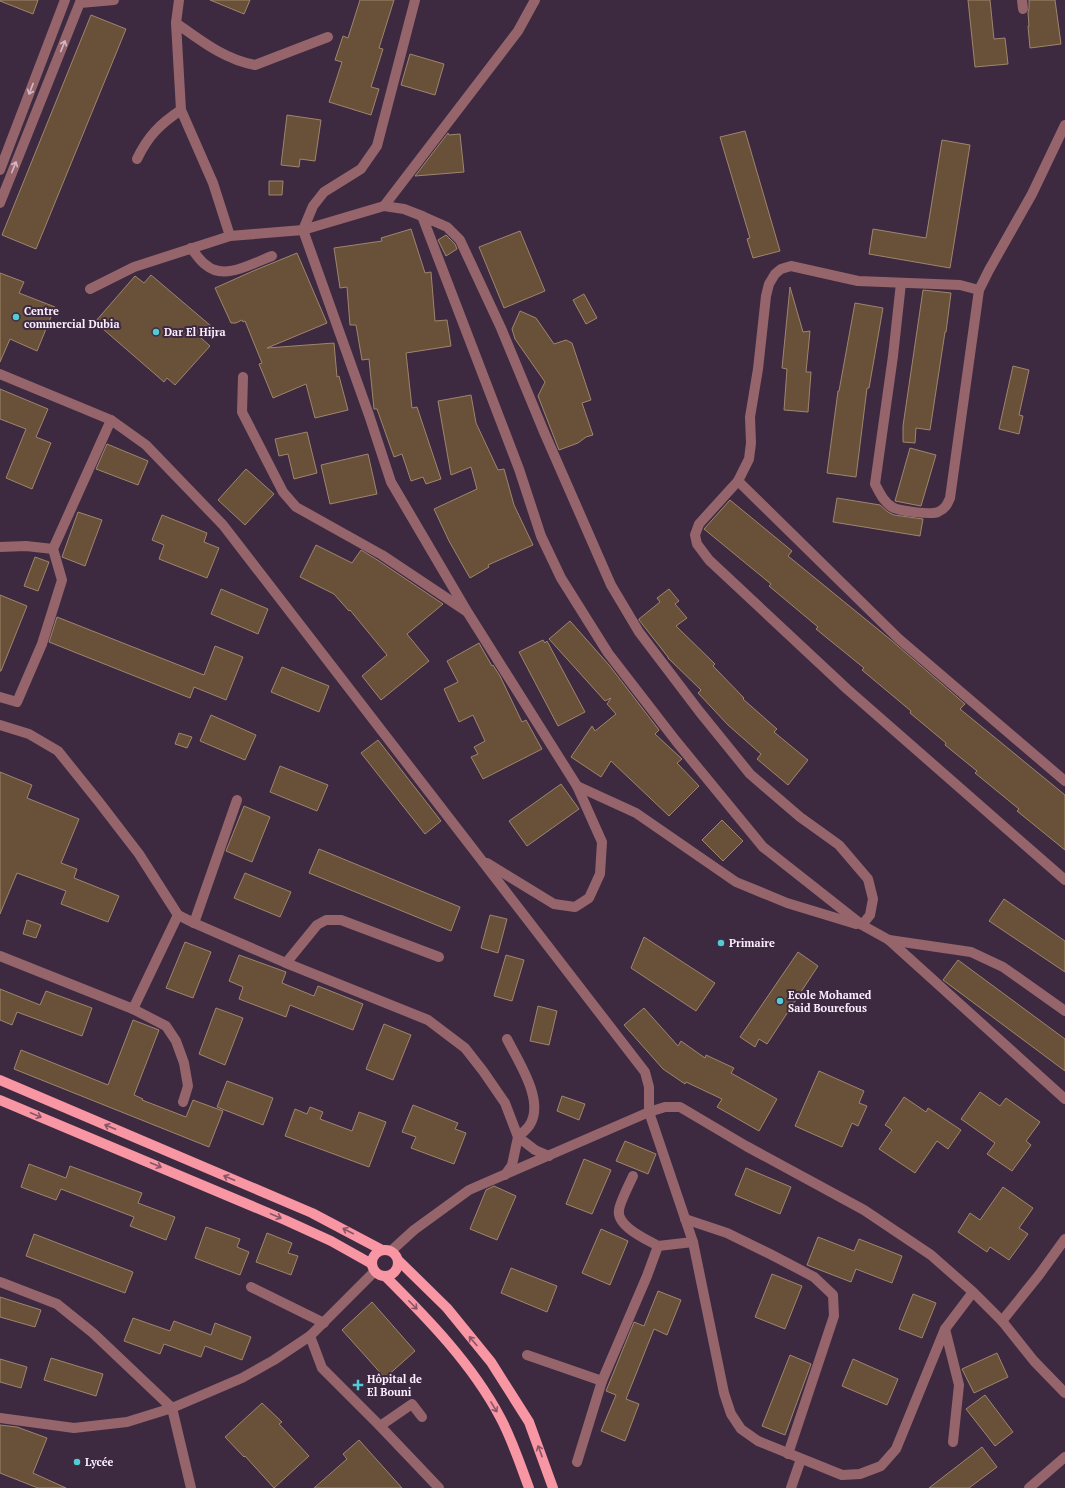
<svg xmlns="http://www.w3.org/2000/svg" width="1065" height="1488" font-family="'PT Serif',serif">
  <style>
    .building { fill: #685039; stroke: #9f856d }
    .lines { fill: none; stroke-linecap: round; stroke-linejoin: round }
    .minor { stroke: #96656c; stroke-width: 10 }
    .major { stroke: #f996a4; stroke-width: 10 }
    .oneway { stroke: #d3b8c4 }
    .oneway2 { stroke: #885569 }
    .poi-dot { fill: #51ccd5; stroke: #3d2a41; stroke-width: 1.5 }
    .labels { text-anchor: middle; stroke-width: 4; stroke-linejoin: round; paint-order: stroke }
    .poi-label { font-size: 11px; font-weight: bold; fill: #fbeffe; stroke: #3d2a41; text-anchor: start }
  </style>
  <rect width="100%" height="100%" fill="#3d2a41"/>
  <g class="building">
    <path d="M0 0H38L33 14 0 1Z"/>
    <path d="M210 0H250L244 14Z"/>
    <path d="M360 0H394L379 48 383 49 371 87 379 89 371 115 329 102 342 62 335 60 343 36 348 38Z"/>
    <path d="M968 0H990L994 39 1005 38 1008 64 975 67Z"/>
    <path d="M1029 0H1055L1061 44 1030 48 1028 26H1029L1028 13 1029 9Z"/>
    <path d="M91 15 126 29 36 249 2 235Z"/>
    <path d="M410 54 444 64 435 95 401 85Z"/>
    <path d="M287 115 321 120 315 161 300 159 299 167 281 165Z"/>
    <path d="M745 131 780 251 753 258 747 239 750 238 720 137Z"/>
    <path d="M448 133 449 135 460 134 464 172 415 176Z"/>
    <path d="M942 140 970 145 950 268 869 254 873 229 926 238Z"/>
    <path d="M269 181H283L282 195H269Z"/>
    <path d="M411 229 425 273 431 272 435 321 447 320 451 346 406 353 412 408 417 407 441 479 426 484 423 477 411 481 402 454 394 457 377 409H374L369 359 362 360 356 325H350L347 287 340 288 334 248 382 241 381 238Z"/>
    <path d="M520 231 545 291 504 308 479 247Z"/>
    <path d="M446 235 455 244 457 249 446 256 438 240Z"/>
    <path d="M297 253 327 323 267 348 334 343 337 377 339 376 348 410 315 418 306 384 273 398 259 364 262 363 245 321 243 322 242 320 236 323H231L215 288 253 271Z"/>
    <path d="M0 273 24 282 19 293 55 307 37 351 10 339 0 362Z"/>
    <path d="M151 275 211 326 201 338 210 346 175 385 167 378 164 382 95 322 135 276 144 283Z"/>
    <path d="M790 287 803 332 810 331 806 372H811L808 412 784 410 787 369 782 368Z"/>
    <path d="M923 290 951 293 946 332H945L930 430 916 428 915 443 903 442V426Z"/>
    <path d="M584 294 597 318 586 324 573 300Z"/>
    <path d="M855 303 883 308 869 388H867L856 477 827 473 838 391H839Z"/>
    <path d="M520 311 536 318 554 344 566 340 572 343 591 400 582 403 593 435 586 437 578 443 559 450 538 396 545 382 515 339 512 329Z"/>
    <path d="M1013 366 1029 370 1019 415 1023 416 1019 434 999 429Z"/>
    <path d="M0 389 48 409 36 437 51 443 32 489 6 478 26 429 0 419Z"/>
    <path d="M471 395 476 423 498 470 504 469 514 505 533 545 488 565 489 567 470 578 449 541 434 509 477 489 471 467 451 475 438 401Z"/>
    <path d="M307 432 317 473 294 479 288 454 279 456 275 439Z"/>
    <path d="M107 444 148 461 138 485 96 469Z"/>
    <path d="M910 448 936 455 921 506 895 501Z"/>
    <path d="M368 454 377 494 330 504 321 465Z"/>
    <path d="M246 469 274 494 245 525 218 500Z"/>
    <path d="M837 498 880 505 888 512 894 515 923 519 920 536 833 522Z"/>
    <path d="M730 500 792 551 788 556 891 640 965 704 960 709 1065 795V850L1017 811 1019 809 975 773 977 771 945 745 946 743 910 713 911 711 862 670 864 668 816 629 818 627 769 586 771 584 704 529Z"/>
    <path d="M78 512 102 520 85 566 62 557Z"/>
    <path d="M162 515 207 533 204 542 219 548 207 578 159 559 164 545 152 540Z"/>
    <path d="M316 545 352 563 361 550 379 561 443 604 407 634 429 661 381 700 362 676 387 655 350 610 349 611 334 594 300 577Z"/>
    <path d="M35 557 49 562 38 591 24 586Z"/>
    <path d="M221 589 268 609 258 634 211 614Z"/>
    <path d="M669 589 679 601 675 604 687 618 676 626 715 664 713 666 744 698 743 699 777 729 774 732 808 760 788 785 757 759 761 754 728 725 698 693 701 690 668 658V657L639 620V619L660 602 657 598Z"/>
    <path d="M0 595 27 606 1 671H0Z"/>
    <path d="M57 617 204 675 215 646 243 657 226 700 194 687 190 698 49 642Z"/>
    <path d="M570 621 609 665 659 730 655 734 682 759 677 763 699 786 669 816 611 761 601 777 571 757 592 726 595 731 616 714 607 704 611 698 605 701 549 639Z"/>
    <path d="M543 640 545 643 547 641 585 712 558 726 519 652Z"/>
    <path d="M479 643 492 666 493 665 500 676 522 722 526 720 542 749 483 779 471 757 478 754 474 747 485 741 473 715 459 722 444 689 458 682 447 661Z"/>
    <path d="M282 667 329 686 319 712 271 692Z"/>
    <path d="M211 715 256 735 245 760 200 741Z"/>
    <path d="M179 733 192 737 187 748 175 744Z"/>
    <path d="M378 740 441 821 425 834 361 753Z"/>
    <path d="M280 766 328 785 317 811 270 792Z"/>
    <path d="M0 772 32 785 27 798 79 819 61 863 77 869 74 878 119 896 108 922 61 904 66 891 17 873 0 914Z"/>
    <path d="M561 784 579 809 527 846 509 821Z"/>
    <path d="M244 806 270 817 252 862 226 851Z"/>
    <path d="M722 820 743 841 723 861 702 840Z"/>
    <path d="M319 849 460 907 451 931 309 873Z"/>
    <path d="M245 873 291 892 280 917 234 898Z"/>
    <path d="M1004 899 1065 941V972L989 921Z"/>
    <path d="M490 915 507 919 498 953 481 948Z"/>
    <path d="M27 920 41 925 36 938 23 934Z"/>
    <path d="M644 937 715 983 696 1011 631 968Z"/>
    <path d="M185 942 211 952 193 998 166 988Z"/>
    <path d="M798 952 818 966 767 1044 759 1039 755 1047 740 1037Z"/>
    <path d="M239 955 286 972 282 983 314 996 318 986 363 1004 353 1030 290 1005 286 1017 239 999 243 987 229 981Z"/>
    <path d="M506 955 524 960 512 1001 494 996Z"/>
    <path d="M958 960 1065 1039V1071L943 980Z"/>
    <path d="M0 989 40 1005 46 991 92 1008 82 1036 17 1012 12 1025 0 1020Z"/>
    <path d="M538 1006 557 1011 549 1045 530 1041Z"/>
    <path d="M216 1008 243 1018 225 1065 199 1054Z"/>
    <path d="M644 1008 678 1046 681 1041 705 1058 706 1055 734 1068 731 1073 777 1099 759 1131 717 1107 722 1099 686 1082 685 1084 663 1069 624 1025Z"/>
    <path d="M133 1020 159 1030 134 1095 143 1099 142 1100 186 1117 193 1100 223 1111 209 1147 14 1069 21 1050 108 1085Z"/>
    <path d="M384 1024 411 1035 393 1080 366 1069Z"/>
    <path d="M819 1071 864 1091 859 1103 867 1106 858 1126 852 1123 842 1147 795 1126Z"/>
    <path d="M227 1081 273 1098 263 1125 217 1107Z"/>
    <path d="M980 1092 1000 1106 1006 1098 1040 1122 1026 1141 1031 1145 1012 1171 987 1154 995 1143 961 1119Z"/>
    <path d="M562 1096 585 1104 579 1120 557 1111Z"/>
    <path d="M904 1097 926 1112 928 1108 961 1130 948 1149 937 1141 915 1173 879 1149 892 1130 885 1125Z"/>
    <path d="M413 1105 458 1123 455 1129 466 1133 454 1164 411 1148 416 1137 402 1132Z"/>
    <path d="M310 1107 323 1112 320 1119 352 1131 359 1112 386 1122 369 1167 285 1136 295 1109 307 1114Z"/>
    <path d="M625 1141 656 1154 648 1174 616 1161Z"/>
    <path d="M584 1159 611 1170 592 1214 566 1204Z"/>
    <path d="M29 1164 66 1178 70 1166 142 1193 138 1203 175 1217 166 1240 130 1226 134 1217 61 1189 56 1200 21 1187Z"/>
    <path d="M746 1168 791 1187 780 1214 735 1195Z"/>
    <path d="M494 1186 516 1196 497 1240 470 1229 486 1190Z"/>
    <path d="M1003 1187 1033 1208 1019 1228 1028 1234 1009 1260 990 1247 987 1252 958 1232 970 1213 980 1220Z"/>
    <path d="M206 1227 240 1239 237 1247 249 1252 240 1275 195 1258Z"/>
    <path d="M601 1229 628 1241 610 1285 582 1273Z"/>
    <path d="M267 1233 292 1243 288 1253 298 1256 291 1275 256 1262Z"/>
    <path d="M34 1234 133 1272 125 1293 26 1256Z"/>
    <path d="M818 1237 854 1251 859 1239 902 1256 892 1283 856 1269 851 1282 807 1265Z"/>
    <path d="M511 1268 557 1286 547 1312 501 1293Z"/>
    <path d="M772 1274 802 1286 785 1329 755 1317Z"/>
    <path d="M658 1291 681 1300 667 1335 654 1329 626 1399 639 1404 625 1441 601 1431 616 1395 606 1391 634 1322 644 1326Z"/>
    <path d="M913 1294 936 1303 922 1338 899 1329Z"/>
    <path d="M0 1297 41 1310 35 1327 0 1317Z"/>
    <path d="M372 1302 415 1351 385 1378 342 1330Z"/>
    <path d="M133 1318 170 1331 174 1321 211 1335 215 1323 251 1337 242 1360 205 1346 201 1357 164 1344 160 1354 124 1341Z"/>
    <path d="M997 1353 1008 1377 974 1393 962 1369Z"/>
    <path d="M790 1355 811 1364 785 1435 762 1426Z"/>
    <path d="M51 1358 103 1374 96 1396 44 1380Z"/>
    <path d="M0 1359 27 1367 21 1388 0 1382Z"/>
    <path d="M853 1359 898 1379 887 1405 842 1386Z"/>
    <path d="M985 1395 1013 1432 995 1446 966 1409Z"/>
    <path d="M262 1403 282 1422 279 1424 309 1456 274 1488 245 1456 244 1457 225 1437Z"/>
    <path d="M0 1425 17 1427 47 1438 33 1473 66 1488H38L0 1473Z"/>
    <path d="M359 1440 402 1488H314L347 1459 343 1454Z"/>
    <path d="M982 1447 997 1467 969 1488H929Z"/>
  </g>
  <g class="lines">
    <g class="minor">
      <path d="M179 0 176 23 181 110 213 183 230 236 303 230 384 206 404 209 422 216"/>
      <path d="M415 0 377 146 361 169 324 192 313 206 303 230 369 415 391 482 468 613 577 786 636 813 736 882 787 903 856 924"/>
      <path d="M1022 0 1023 9"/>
      <path d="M80 3 114 0"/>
      <path d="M176 23C200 40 225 60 255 65L328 37"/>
      <path d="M137 159C148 136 160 124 181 110"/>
      <path d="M0 170 65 0"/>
      <path d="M0 203 81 0"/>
      <path d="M384 206 518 31 535 0"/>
      <path d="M191 248C196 254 200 261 206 265 224 281 253 263 272 256"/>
      <path d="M901 283 893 356 875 484C880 493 883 501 892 507 898 511 932 515 938 512 945 509 947 505 950 498L979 290 989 270 1032 194 1065 125"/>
      <path d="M90 289 134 267 230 236"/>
      <path d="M979 290 960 285 858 281 791 266 781 269 775 274 769 284 766 296 758 369 750 417 751 443 749 459 738 481 699 524 695 535 697 544 709 560 847 689 1065 880"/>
      <path d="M0 374 111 420 146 445 223 525 645 1072 649 1087V1112L469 1190 414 1230 391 1251"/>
      <path d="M243 377 242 412 283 492 296 507 382 555 466 611"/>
      <path d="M738 481 899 639 1065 781"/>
      <path d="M0 547 26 546 53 549"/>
      <path d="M0 697 17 702 42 644 62 580 53 549 111 420"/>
      <path d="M0 725 29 734 58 751 99 802 139 854 178 915 194 923 286 963 428 1020 465 1048 483 1071 505 1103 518 1137 512 1165 505 1175"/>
      <path d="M487 863 554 904 575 907 589 898 600 874 602 842 577 786"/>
      <path d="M194 923 237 800"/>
      <path d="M862 925 870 915 873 899 868 879 839 845 800 817 750 774 699 711 639 632 611 585 544 432 501 328 460 240 447 227 422 216 519 469 541 536 561 578 608 653 676 741 763 847 862 925 889 940 1065 1099"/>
      <path d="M889 940 971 952 1003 967 1065 1011"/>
      <path d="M0 956 133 1009 178 915"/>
      <path d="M286 963 317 925 326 920H341L439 957"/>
      <path d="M133 1009 166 1026 176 1041 184 1063 188 1086 183 1102"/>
      <path d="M507 1039C518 1061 546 1102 529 1126 526 1130 522 1133 518 1137L535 1150 549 1156"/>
      <path d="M633 1176C629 1185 620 1202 619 1210 616 1226 646 1239 658 1246"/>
      <path d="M685 1219 727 1233 770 1254 814 1277 833 1295 834 1316 788 1454"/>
      <path d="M0 1282 57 1304 93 1333 172 1408 191 1488"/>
      <path d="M251 1287 324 1323"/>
      <path d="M973 1292 945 1329 896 1449 881 1466 860 1474 842 1475 758 1441 741 1429 731 1414 724 1393 693 1242 649 1112 665 1107H680L746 1146 864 1210 931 1255 973 1292 1002 1321 1034 1361 1065 1393"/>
      <path d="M1002 1321 1039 1275 1065 1239"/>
      <path d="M945 1329 959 1385 953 1442"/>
      <path d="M310 1336 322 1368 380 1426 439 1488"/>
      <path d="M527 1355 602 1381"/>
      <path d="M0 1418 74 1428 127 1422 172 1408 242 1378 274 1360 310 1336 374 1272"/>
      <path d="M380 1426 412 1404 422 1417"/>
      <path d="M577 1462 602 1381 647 1276 658 1246 693 1242"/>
      <path d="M791 1488 801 1459"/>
      <path d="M1029 1488 1065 1457"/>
    </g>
    <g class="major">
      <path d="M0 1080 312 1213 382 1250"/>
      <path d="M0 1100 285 1220 331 1241 372 1264"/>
      <circle cx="385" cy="1263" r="13"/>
      <path d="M399 1261 447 1308 491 1362 529 1422 553 1488"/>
      <path d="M386 1277C428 1319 472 1364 500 1417 512 1439 520 1464 529 1488"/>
    </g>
  </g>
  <defs><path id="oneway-shaft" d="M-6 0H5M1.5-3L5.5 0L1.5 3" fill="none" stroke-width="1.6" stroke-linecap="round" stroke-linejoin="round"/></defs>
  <g class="oneway">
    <use href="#oneway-shaft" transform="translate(63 46) rotate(-68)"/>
    <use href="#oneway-shaft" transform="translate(31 89) rotate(111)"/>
    <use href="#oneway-shaft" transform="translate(14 167) rotate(-68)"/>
  </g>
  <g class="oneway2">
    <use href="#oneway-shaft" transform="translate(36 1115) rotate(23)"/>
    <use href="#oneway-shaft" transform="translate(110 1127) rotate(-157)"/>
    <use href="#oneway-shaft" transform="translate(156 1165) rotate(23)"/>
    <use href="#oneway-shaft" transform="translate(229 1178) rotate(-157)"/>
    <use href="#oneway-shaft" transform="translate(276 1216) rotate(23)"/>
    <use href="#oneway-shaft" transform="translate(348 1231) rotate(-153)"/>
    <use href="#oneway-shaft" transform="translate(413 1305) rotate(45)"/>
    <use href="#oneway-shaft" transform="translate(473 1341) rotate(-130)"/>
    <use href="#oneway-shaft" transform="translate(494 1407) rotate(59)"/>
    <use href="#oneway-shaft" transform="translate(540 1451) rotate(-110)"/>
  </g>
  <g class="poi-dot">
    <circle cx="16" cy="317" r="4"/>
    <circle cx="156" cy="332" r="4"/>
    <circle cx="721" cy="943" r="4"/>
    <circle cx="780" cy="1001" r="4"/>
    <path d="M356 1379h4v4h4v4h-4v4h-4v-4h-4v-4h4z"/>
    <circle cx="77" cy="1462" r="4"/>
  </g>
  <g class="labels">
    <g class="poi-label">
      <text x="24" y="315">Centre<tspan x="24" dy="13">commercial Dubia</tspan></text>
      <text x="164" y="336">Dar El Hijra</text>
      <text x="729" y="947">Primaire</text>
      <text x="788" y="999">Ecole Mohamed<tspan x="788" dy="13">Said Bourefous</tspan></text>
      <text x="367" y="1383">Hôpital de<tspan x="367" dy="13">El Bouni</tspan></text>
      <text x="85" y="1466">Lycée</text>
    </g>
  </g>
</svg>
